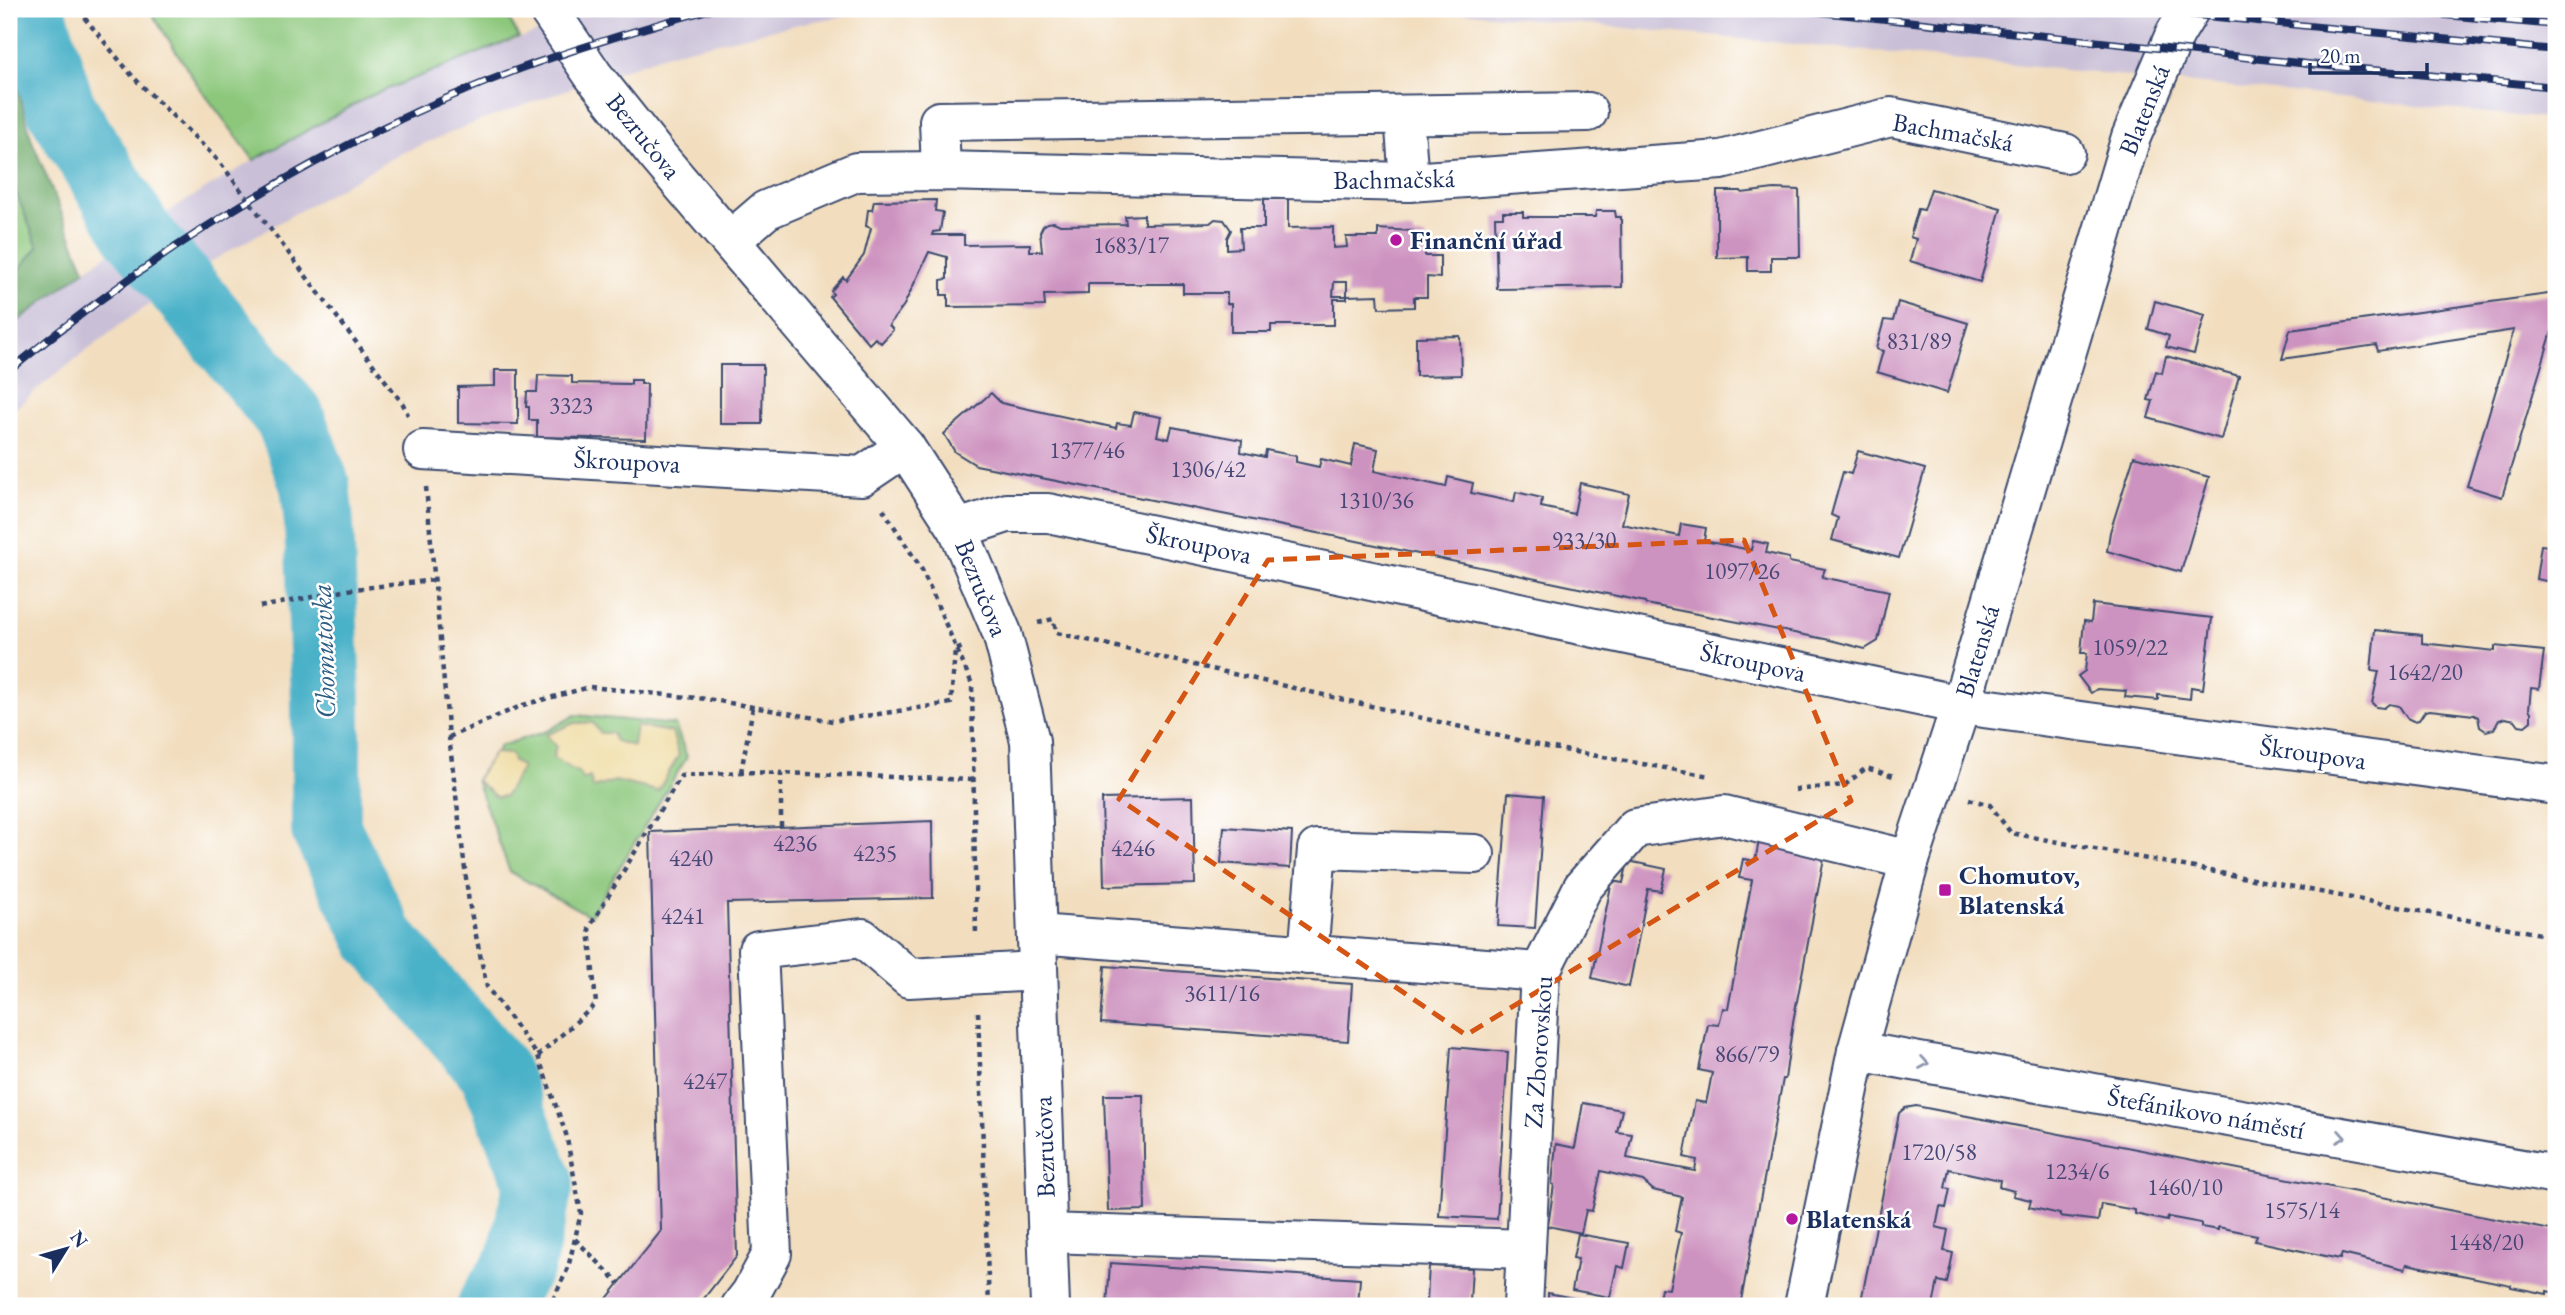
<svg xmlns="http://www.w3.org/2000/svg" width="2565" height="1315" font-family="'EB Garamond',serif">
  <style>
    .industrial { fill: #c9bfd7 }
    .green { fill: #8cc77c; stroke: #547b6d; stroke-width: 2 }
    .forest { fill: #71ac6c; stroke: #466e65; stroke-width: 2 }
    .sand { fill: #eeda9e; stroke: #84847e; stroke-width: 2 }
    .lines { fill: none; stroke-linecap: round; stroke-linejoin: round }
    .river { stroke: #49b1c8; stroke-width: 70 }
    .building { fill: #cd93c0 }
    .minor-casing { stroke: #3b496d; stroke-width: 42 }
    .path { stroke: #3b496d; stroke-width: 4.5; stroke-dasharray: 5 5; stroke-linecap: butt }
    .minor { stroke: #fff; stroke-width: 38 }
    .rail-casing { stroke: #1b2f5e; stroke-width: 8 }
    .rail { stroke: #fff; stroke-width: 5; stroke-dasharray: 16; stroke-linecap: butt }
    .oneway { stroke: #8d97ae }
    .marked { fill: none; stroke: #d45514; stroke-width: 5; stroke-dasharray: 14 9; stroke-linejoin: round }
    .poi-dot { fill: #b5179e; stroke: #fff; stroke-width: 2.5 }
    .labels { text-anchor: middle; stroke-width: 5; stroke-linejoin: round; paint-order: stroke }
    .number-label { font-size: 23px; fill: #484876 }
    .street-label { font-size: 26px; fill: #1b2f5e; stroke: #fff }
    .poi-label { font-size: 26px; font-weight: bold; fill: #1b2f5e; stroke: #fff; text-anchor: start }
    .water-label { font-size: 28px; font-style: italic; fill: #2b5c83; stroke: #fff }
  </style>
  <rect width="100%" height="100%" fill="#fff"/>
  <filter id="ink" filterUnits="userSpaceOnUse"><feTurbulence type="fractalNoise" baseFrequency=".0143" numOctaves="2"/><feDisplacementMap in="SourceGraphic" scale="14" xChannelSelector="R" yChannelSelector="G"/><feConvolveMatrix kernelMatrix="1 2 1 2 8 2 1 2 1" color-interpolation-filters="sRGB"/></filter>
  <filter id="wash" filterUnits="userSpaceOnUse"><feTurbulence type="fractalNoise" baseFrequency=".00686" numOctaves="4" result="noise"/><feDisplacementMap in="SourceGraphic" scale="28" xChannelSelector="R" yChannelSelector="G"/><feGaussianBlur stdDeviation="1.57" result="paint"/><feColorMatrix in="noise" values="0 0 0 0 0 0 0 0 0 0 0 0 0 0 0 0 0 1.4 0 .05"/><feComposite in="paint" operator="in"/></filter>
  <g filter="url(#wash)">
    <rect width="100%" height="100%" fill="#f2debf"/>
    <g class="industrial">
      <path d="M601 9H891L808 22 670 53 477 122 399 154 212 261 124 322 41 386 9 414V328L85 270 177 206 254 160 370 96 449 64Z"/>
      <path d="M1427 9H2556V120L2066 70Z"/>
    </g>
    <g class="green">
      <path d="M149 9H503L519 37 370 96 254 160 197 84Z"/>
      <path d="M9 175 38 247 9 282Z"/>
      <path d="M575 715 675 725 687 757 590 916 510 872 476 780 500 746 547 731Z"/>
    </g>
    <path class="forest" d="M9 56 32 141 85 270 9 328V282L38 247 9 175Z"/>
    <g class="sand">
      <path d="M574 723H593L600 733H612L615 741 633 746 636 726 672 732 679 755 658 791 615 781 593 788 590 777 583 780 579 773 553 758 556 746 546 735Z"/>
      <path d="M494 753 511 754 513 761 522 767 505 796 496 797 476 780Z"/>
    </g>
    <g class="lines">
      <path class="river" d="M30 9 61 108 138 233 290 418 315 485 319 523 326 701V829L380 938 494 1071 539 1183 521 1262 492 1306"/>
    </g>
    <g id="blocks">
      <g class="building">
        <path d="M1774 189 1799 190 1800 257H1771V271H1748V257L1717 258V191H1741L1742 193Z"/>
        <path d="M1931 189 2001 208 1980 282 1910 261 1916 239 1910 237 1918 209 1924 210Z"/>
        <path d="M1264 199H1288V228L1333 227V248L1347 247 1346 237H1378V229L1413 231V236H1425V256H1440V278L1427 277V297H1414V307L1379 308 1378 295 1347 296V282H1334L1333 296H1347V299H1334V325H1271V332H1231V304H1227V293H1183V284H1088V294L1044 295 1045 306 948 307V295H941V280L947 279V257L929 252 904 305 889 325 893 330 881 343 875 338 869 344 830 297 833 294 831 291 843 277 846 280 864 255 871 228 866 226 868 210H872L874 201 936 200 935 211 943 212 940 231 933 232 932 235H964V245L1030 244V251H1042L1040 232 1043 226 1048 223 1054 222 1060 225 1126 224 1125 216 1144 215V224L1210 223 1215 219 1224 220 1231 230 1227 238V249L1241 248 1240 228H1264Z"/>
        <path d="M1596 211H1615L1616 217H1621L1622 287 1497 289 1495 217H1503V212H1523V217H1595Z"/>
        <path d="M2556 293V318L2502 497 2467 486 2514 330 2378 351 2376 345 2282 359 2290 330Z"/>
        <path d="M2155 301 2205 315 2194 354 2166 347 2169 336 2148 329Z"/>
        <path d="M1898 302 1968 323 1947 393 1877 372 1883 351 1876 349 1884 320 1893 321Z"/>
        <path d="M1460 336 1461 375 1416 376V337Z"/>
        <path d="M2166 356 2239 376 2221 439 2148 418 2153 401 2148 400 2156 371 2162 373Z"/>
        <path d="M720 365H763L762 424H720Z"/>
        <path d="M495 370H518V424L458 423V387L495 386Z"/>
        <path d="M538 375 572 376V383L631 384V380H641V384H647L646 439 537 437V420H529V407H526L527 392H537Z"/>
        <path d="M991 393 1001 403 1116 428 1117 423 1131 425 1134 412 1161 417 1157 436 1169 439 1172 427 1242 440 1241 452 1265 457 1266 450 1296 456V462L1319 467 1321 459 1351 466 1355 444 1378 449 1374 471 1446 487 1448 477 1473 483 1471 493 1514 502 1516 492 1542 498 1541 507 1574 514 1580 483 1629 494 1622 524 1679 536 1681 524 1706 528 1704 541 1751 550 1753 541 1768 544 1766 553 1789 558V562L1825 569 1822 577 1889 591 1878 641 1865 649 1830 640 1646 604 1645 602 1338 537 976 465 955 452 944 434Z"/>
        <path d="M1858 451 1925 469 1899 558 1832 540 1838 518 1831 515 1843 472 1851 474Z"/>
        <path d="M2134 456 2209 477 2181 572 2107 551 2110 532Z"/>
        <path d="M2541 545 2556 547V583L2536 579Z"/>
        <path d="M2093 604 2212 618 2203 689 2191 687 2190 699 2158 695V700L2125 697 2126 691 2097 689 2091 693 2078 676 2085 671 2087 653H2081L2084 621 2091 622Z"/>
        <path d="M2375 630 2422 635V643L2495 651V646L2544 651 2539 689 2531 688 2529 709 2531 712V721L2525 726 2519 725 2515 720 2505 718 2499 720 2494 729 2486 731 2480 727 2478 717 2474 715 2430 710 2425 711 2419 720 2413 721 2407 718 2399 706 2389 704 2384 708 2376 707 2372 703 2379 671 2371 670Z"/>
        <path d="M1508 793 1544 796 1535 928 1498 926Z"/>
        <path d="M1193 797 1195 884 1104 886 1102 799Z"/>
        <path d="M932 821 933 898 727 903 737 1256 698 1306H601L661 1231 650 832Z"/>
        <path d="M1224 827 1292 832 1290 868 1221 863Z"/>
        <path d="M1759 841 1825 853 1793 1022 1785 1079H1783L1740 1306H1658L1661 1288 1669 1289 1681 1233 1675 1231 1682 1197 1653 1190 1643 1181 1601 1171 1592 1211 1586 1210 1581 1233 1548 1226 1554 1185 1552 1184 1556 1144 1575 1148 1583 1103 1622 1110 1617 1132 1632 1134 1627 1158 1695 1171 1697 1160 1684 1157 1695 1101 1706 1103 1709 1089 1712 1073 1699 1070 1708 1024 1719 1025 1723 1008 1728 1009 1752 880 1739 878 1743 859 1755 861Z"/>
        <path d="M1628 861 1666 869 1661 891 1648 889 1629 987 1592 978 1612 881 1623 883Z"/>
        <path d="M1105 966 1352 984 1348 1041 1101 1023Z"/>
        <path d="M1451 1047 1508 1052 1497 1219 1439 1216Z"/>
        <path d="M1104 1095H1143L1145 1210 1108 1211Z"/>
        <path d="M1916 1106 2556 1231V1293L2547 1291V1294L2511 1287V1285L2407 1264 2405 1269 2342 1254 2340 1259 2255 1241 2257 1235 2218 1227V1230L2201 1227V1223L2168 1217 2167 1221 2135 1214V1210L2101 1204 2098 1221 2060 1216V1214L2029 1207 2031 1200 2013 1196 2014 1191 1999 1187 2000 1180 1949 1169 1945 1188 1950 1189 1946 1208 1940 1207 1936 1227 1948 1230 1944 1251 1953 1253 1947 1283 1938 1281 1933 1306H1860L1899 1113 1905 1108Z"/>
        <path d="M1578 1234 1629 1243 1624 1268 1617 1266 1610 1297 1572 1290 1578 1259 1573 1258Z"/>
        <path d="M1110 1263 1360 1279 1358 1306H1107Z"/>
        <path d="M1429 1266 1472 1268 1470 1302 1427 1301Z"/>
        <path d="M1548 1293 1609 1305V1306H1548Z"/>
      </g>
    </g>
  </g>
  <g filter="url(#ink)">
    <use href="#blocks" fill-opacity="0" stroke="#3b496d" stroke-width="2"/>
    <g class="lines">
      <defs>
        <g id="minor">
          <path d="M548 9 593 75 656 154 905 447 958 529 1002 633 1030 741 1050 1306"/>
          <path d="M1404 115 1409 182"/>
          <path d="M941 171 939 121 1588 112"/>
          <path d="M731 240 766 210 856 172 941 171 1409 182 1721 160 1891 117 2065 153"/>
          <path d="M423 450 862 476 905 447"/>
          <path d="M958 529 1007 513H1048L1961 705 2556 785"/>
          <path d="M1037 934 1540 972"/>
          <path d="M1308 955 1317 849 1475 854"/>
          <path d="M1857 1051 2556 1175"/>
          <path d="M1047 1233 1526 1249"/>
          <path d="M741 1306 751 1293 772 1254 758 950 862 938 909 978 1038 971"/>
          <path d="M1523 1306 1540 972 1583 887 1635 828 1724 815 1910 860"/>
          <path d="M1804 1306 1857 1051 1910 860 1961 705 2131 137 2175 34 2190 9"/>
        </g>
      </defs>
      <use href="#minor" class="minor-casing"/>
      <g class="path">
        <path d="M80 9 83 16 134 78 218 160 403 404 408 415"/>
        <path d="M426 487 449 737 469 903 487 987 538 1056 566 1134 581 1213 568 1268 550 1306"/>
        <path d="M883 509 922 570 972 684 976 937"/>
        <path d="M260 607 354 589 435 580"/>
        <path d="M1038 623 1053 619 1057 633 1547 747 1710 776"/>
        <path d="M449 737 523 705 590 687 707 699 833 721 951 703 955 650 966 646"/>
        <path d="M741 772 753 707"/>
        <path d="M1795 790 1845 785 1866 768 1897 777"/>
        <path d="M1969 799 1990 805 2011 833 2556 937"/>
        <path d="M781 827V773L974 780"/>
        <path d="M978 1012 989 1306"/>
        <path d="M538 1056 596 1004 589 928 681 776 741 772 781 773"/>
        <path d="M575 1239 619 1283"/>
      </g>
      <use href="#minor" class="minor"/>
      <defs>
        <g id="rail">
          <path d="M1792 9 2308 64 2556 87"/>
          <path d="M2134 9 2556 50"/>
          <path d="M2379 9 2556 25"/>
          <path d="M9 371C166 242 343 132 536 63 594 43 653 25 712 9"/>
        </g>
      </defs>
      <use href="#rail" class="rail-casing"/>
      <use href="#rail" class="rail"/>
    </g>
    <defs><path id="oneway-chevron" d="M-2-3.5L2.5 0L-2 3.5" fill="none" stroke-width="1.6" stroke-linecap="round" stroke-linejoin="round" transform="scale(1.75)"/></defs>
    <g class="oneway">
      <use href="#oneway-chevron" transform="translate(1924 1063) rotate(10)"/>
      <use href="#oneway-chevron" transform="translate(2341 1137) rotate(10)"/>
    </g>
  </g>
  <path class="marked" d="M1744 540 1851 801 1466 1035 1119 799 1268 560Z"/>
  <g class="poi-dot">
    <circle cx="1396" cy="240" r="7"/>
    <rect x="1938" y="883" width="14" height="14" rx="3.5"/>
    <circle cx="1792" cy="1219" r="7"/>
  </g>
  <g class="labels">
    <g class="number-label">
      <text x="1131" y="253">1683/17</text>
      <text x="1919" y="349">831/89</text>
      <text x="571" y="413">3323</text>
      <text x="1087" y="458">1377/46</text>
      <text x="1208" y="477">1306/42</text>
      <text x="1376" y="508">1310/36</text>
      <text x="1584" y="548">933/30</text>
      <text x="1742" y="579">1097/26</text>
      <text x="2130" y="655">1059/22</text>
      <text x="2425" y="680">1642/20</text>
      <text x="795" y="851">4236</text>
      <text x="1133" y="856">4246</text>
      <text x="875" y="861">4235</text>
      <text x="691" y="866">4240</text>
      <text x="683" y="924">4241</text>
      <text x="1222" y="1001">3611/16</text>
      <text x="1747" y="1062">866/79</text>
      <text x="705" y="1089">4247</text>
      <text x="1939" y="1160">1720/58</text>
      <text x="2077" y="1179">1234/6</text>
      <text x="2185" y="1195">1460/10</text>
      <text x="2302" y="1218">1575/14</text>
      <text x="2486" y="1250">1448/20</text>
    </g>
    <g class="street-label">
      <text transform="translate(2144 110) rotate(-68)" y="9">Blatenská</text>
      <text transform="translate(1953 132) rotate(10)" y="9">Bachmačská</text>
      <text transform="translate(644 136) rotate(51)" y="9">Bezručova</text>
      <text transform="translate(1394 179) rotate(-1)" y="9">Bachmačská</text>
      <text transform="translate(627 461) rotate(3)" y="9">Škroupova</text>
      <text transform="translate(1199 544) rotate(12)" y="9">Škroupova</text>
      <text transform="translate(982 588) rotate(68)" y="9">Bezručova</text>
      <text transform="translate(1977 651) rotate(-73)" y="9">Blatenská</text>
      <text transform="translate(1753 662) rotate(12)" y="9">Škroupova</text>
      <text transform="translate(2313 753) rotate(8)" y="9">Škroupova</text>
      <text transform="translate(1538 1052) rotate(-86)" y="9">Za Zborovskou</text>
      <text transform="translate(2206 1113) rotate(10)" y="9">Štefánikovo náměstí</text>
      <text transform="translate(1044 1147) rotate(-92)" y="9">Bezručova</text>
    </g>
    <g class="poi-label">
      <text x="1410" y="249">Finanční úřad</text>
      <text x="1959" y="884">Chomutov,<tspan x="1959" dy="30">Blatenská</tspan></text>
      <text x="1806" y="1228">Blatenská</text>
    </g>
    <g class="water-label">
      <text transform="translate(323 651) rotate(-92)" y="10">Chomutovka</text>
    </g>
  </g>
  <rect width="2565" height="1315" fill="none" stroke="#fff" stroke-width="35"/>
  <g transform="translate(66 1249) rotate(53)" stroke="#ffffff" stroke-width="5" paint-order="stroke">
  <path d="M0-5L12 26L0 18L-12 26Z" fill="#1b2f5e"/>
  <text y="-10" font-size="19" font-weight="bold" text-anchor="middle" fill="#1b2f5e">N</text>
  </g>
  <path d="M2310 63v10h117v-10" fill="none" stroke="#1b2f5e" stroke-width="3.5"/>
  <text x="2320" y="63" font-size="21" fill="#1b2f5e" stroke="#ffffff" stroke-width="5" paint-order="stroke">20 m</text>
</svg>
